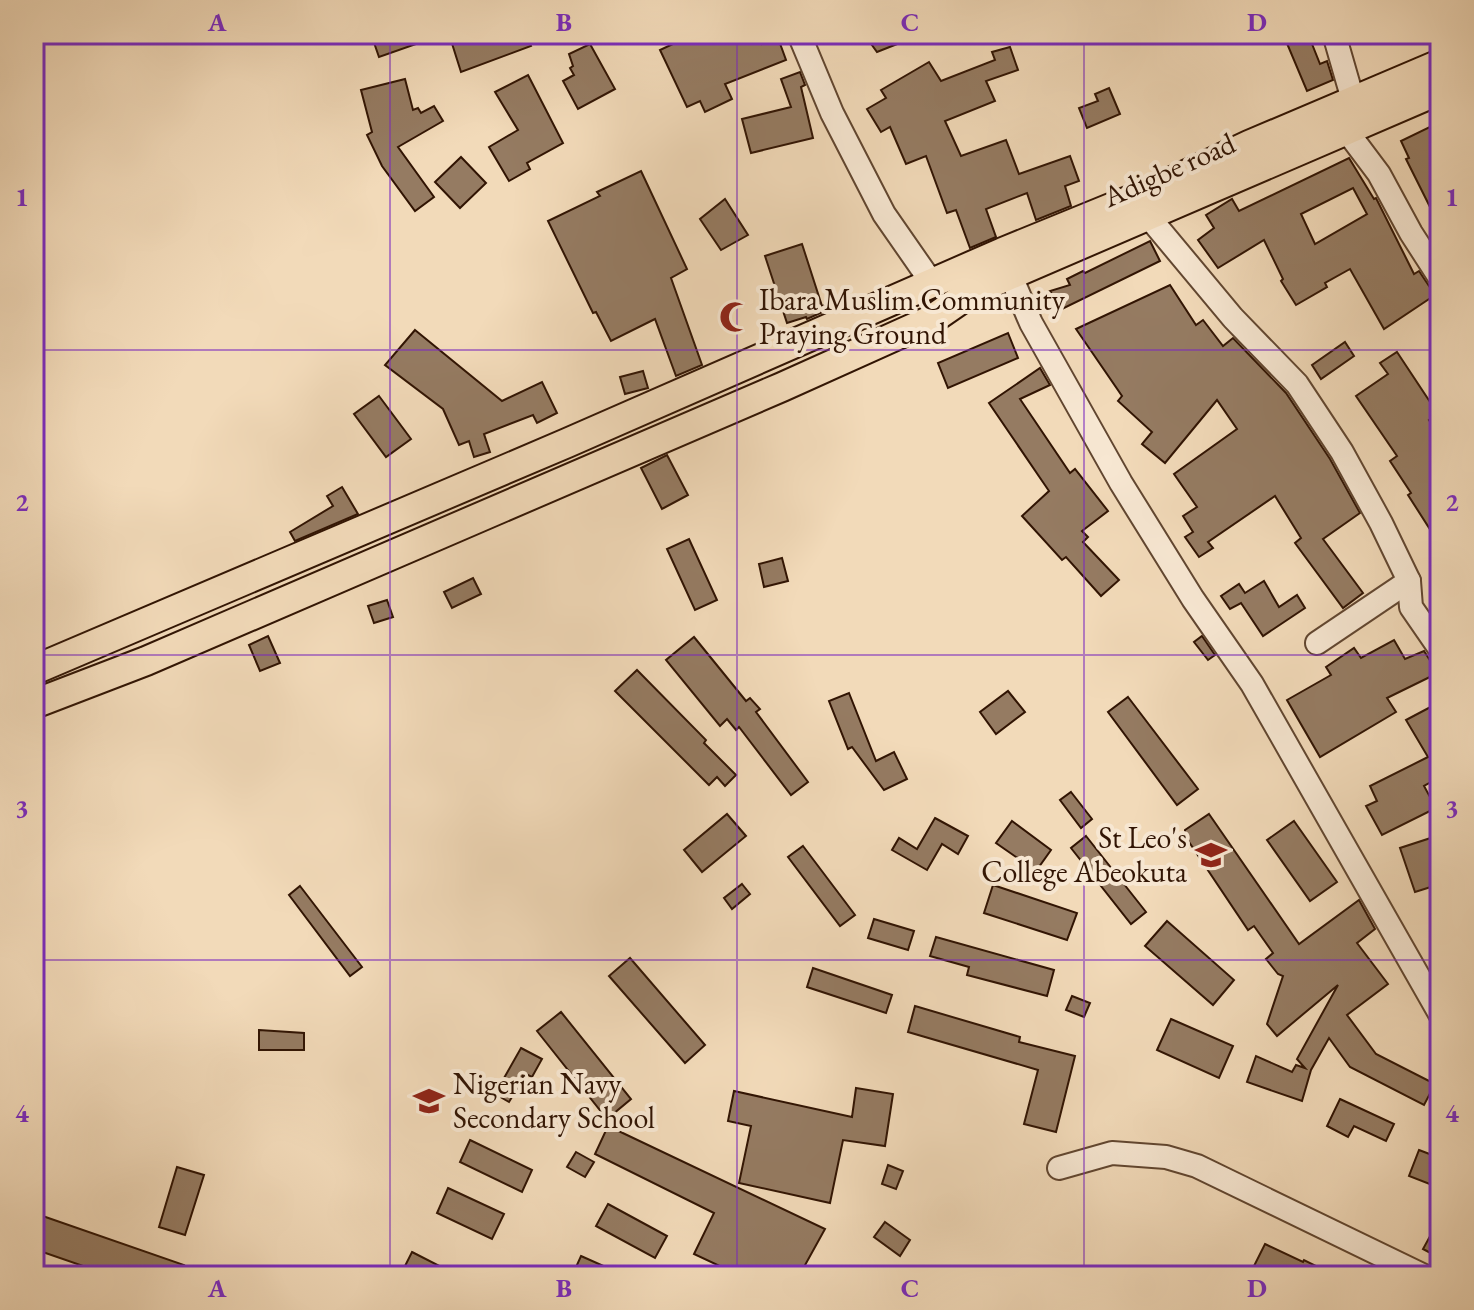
<svg xmlns="http://www.w3.org/2000/svg" width="1474" height="1310" font-family="'EB Garamond',serif">
  <style>
    .building { fill: #957b62; stroke: #311403; stroke-width: 2; fill-rule: evenodd }
    .lines { fill: none; stroke-linecap: round; stroke-linejoin: round }
    .minor-casing { stroke: #614630; stroke-width: 26 }
    .major-casing { stroke: #311403; stroke-width: 32 }
    .minor { stroke: #f7e7d2; stroke-width: 22 }
    .major { stroke: #f2dab9; stroke-width: 28 }
    .grid { fill: none; stroke: #7b2cbf; stroke-width: 2; stroke-opacity: 0.55 }
    .labels { text-anchor: middle; stroke-width: 8; stroke-linejoin: round; paint-order: stroke }
    .street-label { font-size: 30px; fill: #311403; stroke: #f7e7d2 }
    .poi-label { font-size: 30px; fill: #311403; stroke: #f7e7d2; text-anchor: start }
    .neatline { fill: none; stroke: #7b2cbf; stroke-width: 3 }
    .grid-label { font-size: 26px; text-anchor: middle; font-weight: bold; fill: #7b2cbf }
  </style>
  <rect width="100%" height="100%" fill="#f2dab9"/>
  <filter id="stains"><feTurbulence type="fractalNoise" baseFrequency=".0025" numOctaves="4"/><feColorMatrix values="0 0 0 0 .2 0 0 0 0 .09 0 0 0 0 .02 0 0 0 .5 -.17"/></filter>
  <radialGradient id="worn" r=".72"><stop offset=".6" stop-color="#630" stop-opacity="0"/><stop offset="1" stop-color="#630" stop-opacity=".3"/></radialGradient>
  <g class="building">
    <path d="M371 34H438L439 36 379 57Z"/>
    <path d="M449 34H526L531 46 461 72Z"/>
    <path d="M694 34H758L762 44 778 38 786 60 725 84 732 99 705 112 700 101 687 107 660 50Z"/>
    <path d="M864 34H920V35L877 52Z"/>
    <path d="M1283 34H1308L1320 64 1327 61 1333 80 1307 91Z"/>
    <path d="M590 44 615 89 578 109 563 81 574 75 570 68 573 66 569 54Z"/>
    <path d="M1010 47 1018 70 986 81 995 101 945 121 961 156 1006 140 1019 174 1070 156 1079 181 1065 186 1071 206 1036 220 1027 193 986 209 996 237 970 248 956 210 947 213 926 156 906 164 890 127 881 132 867 109 886 98 881 90 929 62 941 81 995 60 992 52Z"/>
    <path d="M800 72 805 85 801 87 813 138 751 153 742 119 791 107 781 79Z"/>
    <path d="M528 75 563 143 527 163 530 169 509 181 489 147 518 130 495 92Z"/>
    <path d="M405 79 413 110 418 108 421 113 434 106 443 121 398 147 434 197 415 211 382 166 367 135 372 132 361 90Z"/>
    <path d="M1109 88 1120 114 1087 128 1079 108 1098 101 1095 94Z"/>
    <path d="M1440 122V227L1406 159 1409 158 1401 141Z"/>
    <path d="M461 157 486 183 460 208 435 182Z"/>
    <path d="M1349 158 1374 199 1376 198 1414 274 1419 271 1435 295 1384 329 1350 269 1325 283 1327 287 1296 305 1281 281 1283 279 1264 240 1218 268 1198 240 1214 228 1206 215 1232 199 1239 211ZM1353 188 1367 214 1315 244 1301 214Z"/>
    <path d="M641 171 687 269 671 278 702 365 676 376 655 319 611 341 596 312 593 313 548 221 600 196 597 192Z"/>
    <path d="M725 199 748 235 721 250 700 219Z"/>
    <path d="M1150 241 1160 261 1062 309 1050 291 1070 285 1067 279 1083 271 1085 273Z"/>
    <path d="M802 244 822 306 832 303 834 307 807 319 806 317 787 323 765 256Z"/>
    <path d="M1170 285 1196 325 1203 320 1223 346 1233 338 1286 393 1330 459 1360 513 1323 539 1363 593 1343 608 1295 543 1301 538 1275 496 1208 542 1213 548 1199 557 1185 537 1193 532 1183 516 1197 507 1174 474 1237 429 1217 400 1165 463 1142 444 1152 432 1118 401 1122 396 1076 329Z"/>
    <path d="M415 330 502 401 542 382 557 413 537 423 533 415 484 434 490 452 474 457 469 441 459 445 443 409 385 365Z"/>
    <path d="M1008 333 1018 358 948 388 938 363Z"/>
    <path d="M1345 342 1354 356 1321 379 1312 365Z"/>
    <path d="M1397 352 1438 414 1429 420 1440 438V545L1408 495 1411 493 1390 461 1397 456 1356 396 1388 374 1380 363Z"/>
    <path d="M1040 368 1050 385 1020 399 1070 473 1075 469 1108 511 1082 531 1088 537 1083 542 1119 580 1101 596 1066 557 1062 560 1022 516 1049 491 989 403Z"/>
    <path d="M643 371 648 388 625 394 620 377Z"/>
    <path d="M379 396 411 439 386 457 354 414Z"/>
    <path d="M667 455 688 495 662 509 641 468Z"/>
    <path d="M342 487 358 514 295 541 290 532 333 506 327 496Z"/>
    <path d="M689 539 717 600 695 610 667 549Z"/>
    <path d="M782 558 788 581 764 587 759 564Z"/>
    <path d="M473 578 481 594 452 608 444 592Z"/>
    <path d="M1264 581 1279 607 1297 595 1305 608 1263 636 1241 603 1230 609 1221 596 1239 584 1245 593Z"/>
    <path d="M387 600 393 617 374 623 368 606Z"/>
    <path d="M268 636 280 663 260 671 249 645Z"/>
    <path d="M1202 636 1215 655 1208 660 1194 642Z"/>
    <path d="M694 637 746 701 750 698 760 709 756 712 808 782 791 795 739 727 736 730 727 719 720 726 666 660Z"/>
    <path d="M1394 640 1405 659 1424 651 1438 673 1387 698 1396 712 1320 757 1287 700 1331 675 1326 667 1354 648 1361 658Z"/>
    <path d="M637 670 706 740 704 743 736 775 725 786 717 777 709 785 615 691Z"/>
    <path d="M1008 691 1025 712 996 734 980 712Z"/>
    <path d="M849 693 876 761 894 752 907 779 884 790 852 747 848 749 829 701Z"/>
    <path d="M1128 697 1198 789 1177 805 1108 712Z"/>
    <path d="M1440 702V777L1424 786 1436 808 1382 835 1366 806 1377 801 1370 786 1428 757 1406 720Z"/>
    <path d="M1071 792 1092 819 1081 828 1060 800Z"/>
    <path d="M727 814 746 836 702 872 684 850Z"/>
    <path d="M1209 814 1299 944 1359 900 1375 929 1357 943 1388 984 1347 1015 1376 1054 1435 1084 1424 1105 1350 1067 1329 1038 1311 1070 1302 1101 1247 1082 1256 1056 1292 1072 1296 1065 1305 1068 1297 1059 1338 985 1277 1036 1267 1024 1283 976 1278 974 1266 959 1273 953 1254 926 1248 930 1185 836V830Z"/>
    <path d="M935 818 968 836 958 854 942 844 927 870 892 850 899 838 917 849Z"/>
    <path d="M1012 821 1051 850 1036 871 996 843Z"/>
    <path d="M1294 821 1337 882 1310 901 1267 840Z"/>
    <path d="M1440 835V865L1431 868 1437 885 1415 892 1400 848Z"/>
    <path d="M1086 836 1146 912 1131 924 1071 848Z"/>
    <path d="M803 846 855 915 840 926 788 857Z"/>
    <path d="M742 884 750 894 732 909 724 898Z"/>
    <path d="M993 885 1077 913 1067 940 984 913Z"/>
    <path d="M300 886 362 967 350 976 289 895Z"/>
    <path d="M874 919 914 931 908 950 868 938Z"/>
    <path d="M1167 921 1234 980 1213 1005 1145 946Z"/>
    <path d="M936 937 1054 970 1047 996 967 975 969 967 930 956Z"/>
    <path d="M630 958 705 1045 685 1063 609 976Z"/>
    <path d="M813 968 892 995 886 1013 807 987Z"/>
    <path d="M1072 996 1090 1003 1084 1017 1066 1010Z"/>
    <path d="M915 1006 1020 1037 1019 1042 1075 1056 1056 1132 1024 1124 1038 1070 908 1032Z"/>
    <path d="M561 1012 631 1099 607 1119 537 1031Z"/>
    <path d="M1171 1019 1233 1046 1219 1078 1157 1050Z"/>
    <path d="M259 1030 304 1033V1050H259Z"/>
    <path d="M521 1048 542 1059 532 1077 526 1074 509 1102 495 1094Z"/>
    <path d="M856 1088 893 1094 885 1146 843 1140 830 1203 739 1183 751 1126 728 1121 734 1091 852 1117Z"/>
    <path d="M1340 1099 1394 1124 1386 1141 1354 1126 1348 1137 1327 1126Z"/>
    <path d="M608 1126 825 1229 799 1276H741L694 1254 714 1213 595 1154Z"/>
    <path d="M470 1140 532 1170 522 1192 460 1162Z"/>
    <path d="M1419 1150 1440 1158V1188L1409 1176Z"/>
    <path d="M576 1152 594 1162 585 1177 567 1167Z"/>
    <path d="M888 1165 903 1171 896 1189 882 1184Z"/>
    <path d="M177 1167 204 1175 185 1235 159 1227Z"/>
    <path d="M448 1188 504 1214 492 1239 437 1213Z"/>
    <path d="M608 1204 667 1236 655 1258 596 1226Z"/>
    <path d="M34 1213 184 1265 180 1276H112L34 1249Z"/>
    <path d="M1440 1218V1258L1423 1249Z"/>
    <path d="M885 1222 910 1240 900 1256 874 1237Z"/>
    <path d="M1265 1244 1303 1262 1304 1260 1336 1276H1249Z"/>
    <path d="M412 1252 459 1276H400Z"/>
    <path d="M581 1256 626 1276H572Z"/>
  </g>
  <g class="lines">
    <defs>
      <g id="minor">
        <path d="M799 34 832 113 884 214 932 283"/>
        <path d="M1334 34 1353 100"/>
        <path d="M1346 130 1379 174 1411 233 1440 278"/>
        <path d="M1148 216 1233 318 1297 384 1342 452 1381 523 1409 581 1411 607 1440 649"/>
        <path d="M1010 274 1031 323 1121 483 1193 599 1252 684 1440 1014"/>
        <path d="M1317 643 1409 581"/>
        <path d="M1059 1168 1112 1153 1166 1157 1197 1166 1424 1276"/>
      </g>
      <g id="major">
        <path d="M34 670 567 443 1003 252 1145 194 1249 145 1440 64"/>
        <path d="M34 704 146 661 782 387 931 320 973 291 1440 90"/>
      </g>
    </defs>
    <use href="#minor" class="minor-casing"/>
    <use href="#major" class="major-casing"/>
    <use href="#minor" class="minor"/>
    <use href="#major" class="major"/>
  </g>
  <path class="grid" d="M390 34V1276M737 34V1276M1084 34V1276M34 350H1440M34 655H1440M34 960H1440"/>
  <defs>
    <symbol id="mosque-bare" viewBox="-9 -9 18 18"><path d="M3.5-4.9A6 6 0 1 0 3.5 4.9A5 5 0 1 1 3.5-4.9Z" fill="#8f2418" stroke="#f7e7d2" stroke-width="2.5" paint-order="stroke"/></symbol>
    <symbol id="school-bare" viewBox="-9 -9 18 18"><path d="M0-5L7-2L0 1L-7-2ZM-4 1L0 2.5L4 1V4Q0 6-4 4Z" fill="#8f2418" stroke="#f7e7d2" stroke-width="2.5" paint-order="stroke"/></symbol>
  </defs>
  <g fill-rule="evenodd">
    <use href="#mosque-bare" x="713" y="295" width="44" height="44"/>
    <use href="#school-bare" x="1189" y="833" width="44" height="44"/>
    <use href="#school-bare" x="407" y="1079" width="44" height="44"/>
  </g>
  <g class="labels">
    <g class="street-label">
      <text transform="translate(1169 170) rotate(-24)" y="10">Adigbe road</text>
    </g>
    <g class="poi-label">
      <text x="759" y="310">Ibara Muslim Community<tspan x="759" dy="34">Praying Ground</tspan></text>
      <text x="1187" y="848" text-anchor="end">St Leo's<tspan x="1187" dy="34">College Abeokuta</tspan></text>
      <text x="453" y="1094">Nigerian Navy<tspan x="453" dy="34">Secondary School</tspan></text>
    </g>
  </g>
  <rect width="1474" height="1310" fill="none" stroke="#f2dab9" stroke-width="88"/>
  <rect x="44" y="44" width="1386" height="1222" class="neatline"/>
  <g class="grid-label">
    <text x="217" y="31">A</text>
    <text x="564" y="31">B</text>
    <text x="910" y="31">C</text>
    <text x="1257" y="31">D</text>
    <text x="22" y="206">1</text>
    <text x="1452" y="206">1</text>
    <text x="22" y="511">2</text>
    <text x="1452" y="511">2</text>
    <text x="22" y="817">3</text>
    <text x="1452" y="817">3</text>
    <text x="22" y="1122">4</text>
    <text x="1452" y="1122">4</text>
    <text x="217" y="1297">A</text>
    <text x="564" y="1297">B</text>
    <text x="910" y="1297">C</text>
    <text x="1257" y="1297">D</text>
  </g>
  <rect width="100%" height="100%" filter="url(#stains)"/>
  <rect width="100%" height="100%" fill="url(#worn)"/>
</svg>
